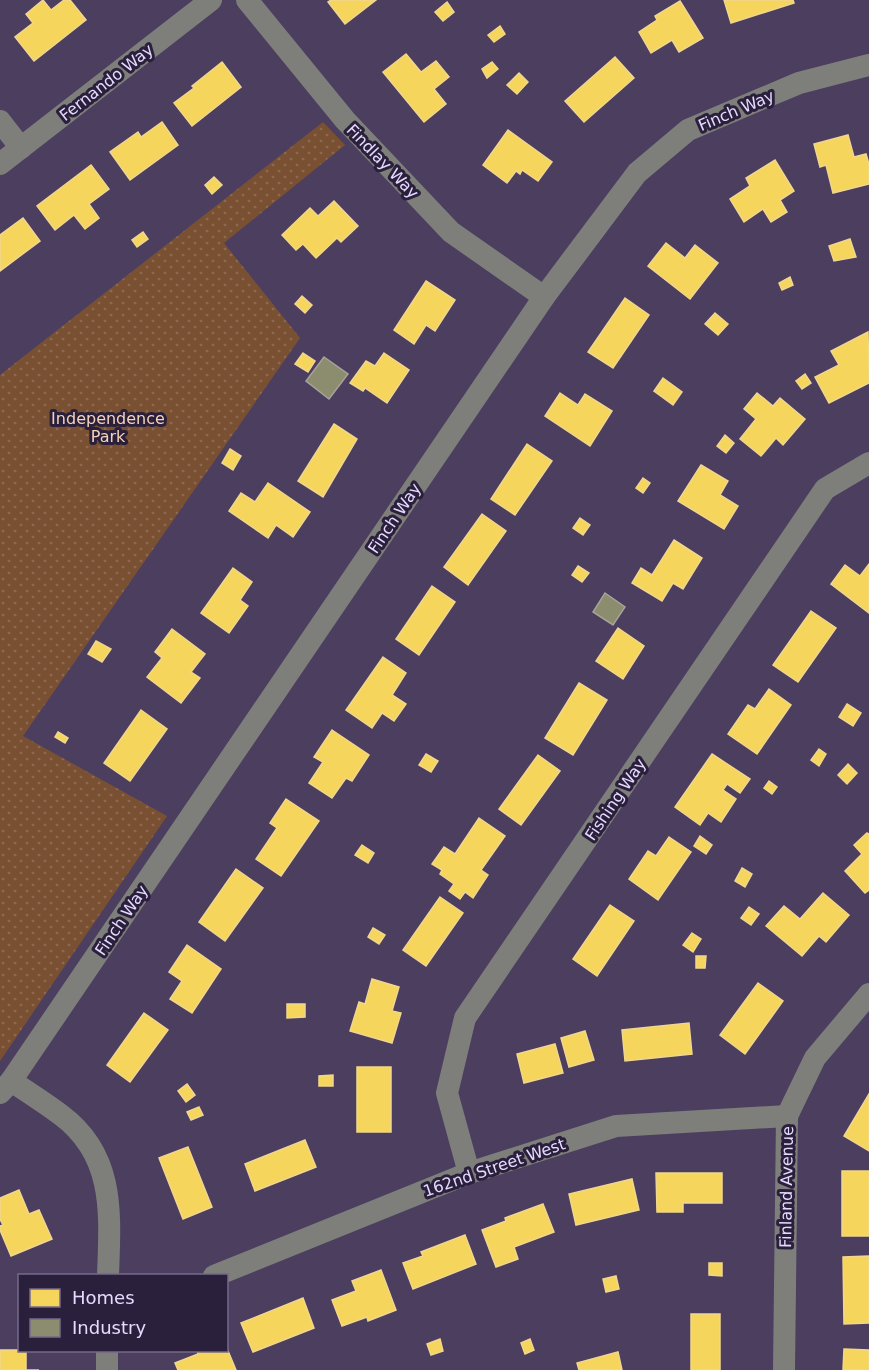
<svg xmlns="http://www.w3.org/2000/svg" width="869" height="1370" font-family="'DejaVu Sans',sans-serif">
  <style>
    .park { fill: url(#park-dots) }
    .homes { fill: #f6d55c; stroke: #f1d68d; stroke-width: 1.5 }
    .industry { fill: #8c8c6e; stroke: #a7a39a; stroke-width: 1.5 }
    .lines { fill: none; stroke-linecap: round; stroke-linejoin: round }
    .street { stroke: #7e7f7a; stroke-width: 22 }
    .labels { text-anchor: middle; stroke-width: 6; stroke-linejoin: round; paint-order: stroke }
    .street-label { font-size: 16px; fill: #e6daff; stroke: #2a203c }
    .park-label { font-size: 16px; fill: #f4d3b9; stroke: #2a203c }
  </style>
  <defs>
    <pattern id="park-dots" width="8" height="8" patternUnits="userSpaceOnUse" patternTransform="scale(1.5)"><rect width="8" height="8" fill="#7a5032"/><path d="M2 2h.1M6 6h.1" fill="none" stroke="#8d6951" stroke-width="1.8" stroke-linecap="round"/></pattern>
  </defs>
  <rect width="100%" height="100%" fill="#4c3e5f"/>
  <path class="park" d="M323 122 345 145 224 243 300 338 23 736 167 816 0 1061V375Z"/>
  <g class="homes">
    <path d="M43 0 51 10 64 0H70L86 20 34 61 15 37 33 23 26 14Z"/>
    <path d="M331 0H376L345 24 328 2Z"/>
    <path d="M724 0H793L794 3 731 23Z"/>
    <path d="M680 1 703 38 679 52 672 40 651 53 639 32 657 20 655 16Z"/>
    <path d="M447 2 454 12 443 21 435 12Z"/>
    <path d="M500 26 505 34 494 42 488 35Z"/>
    <path d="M406 54 421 72 436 61 449 77 434 89 446 104 424 122 383 72Z"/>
    <path d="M615 57 634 78 584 122 565 101Z"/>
    <path d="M222 62 241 87 192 126 174 103 194 88 192 86Z"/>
    <path d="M492 62 498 69 487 78 482 69Z"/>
    <path d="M519 73 528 82 517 94 507 85Z"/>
    <path d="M162 122 178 145 130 180 110 152 138 132 141 137Z"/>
    <path d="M508 130 552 162 538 181 522 170 520 174 516 171 507 183 483 165Z"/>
    <path d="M848 135 854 157 866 154 869 164V184L833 193 826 165 820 167 814 144Z"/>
    <path d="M775 160 794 191 780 200 787 212 771 222 763 209 744 222 730 199 750 186 746 178Z"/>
    <path d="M91 165 109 189 89 204 99 218 85 229 74 215 55 230 37 206Z"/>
    <path d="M214 177 222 185 212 194 205 185Z"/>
    <path d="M334 201 358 226 341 242 337 238 316 258 303 244 296 250 282 235 310 208 318 216Z"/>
    <path d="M23 218 40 241 0 271V235Z"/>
    <path d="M143 232 148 239 137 247 132 240Z"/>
    <path d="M850 239 856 257 834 261 829 246Z"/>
    <path d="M666 243 685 258 695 245 718 263 690 299 648 266Z"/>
    <path d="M790 277 793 285 782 290 779 283Z"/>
    <path d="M426 281 455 300 435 331 426 325 414 344 394 330Z"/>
    <path d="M302 296 312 305 305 313 295 304Z"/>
    <path d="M625 298 649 315 613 368 588 352Z"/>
    <path d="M715 313 728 324 718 335 705 324Z"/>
    <path d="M868 332 869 383 829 403 815 377 839 365 831 351Z"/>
    <path d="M303 353 315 361 308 372 295 364Z"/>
    <path d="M384 353 409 370 387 403 365 388 363 391 350 383 366 361 375 366Z"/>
    <path d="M805 374 811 383 802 389 796 381Z"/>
    <path d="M663 378 682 392 673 405 654 391Z"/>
    <path d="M560 393 578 405 585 394 612 411 590 446 545 416Z"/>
    <path d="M757 393 773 406 780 398 805 419 783 445 776 438 761 456 740 439 756 419 744 409Z"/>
    <path d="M334 424 357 439 323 497 298 481Z"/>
    <path d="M725 435 734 443 726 453 717 446Z"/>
    <path d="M527 444 552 461 515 515 491 499Z"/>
    <path d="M230 449 241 456 233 470 222 463Z"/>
    <path d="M701 465 728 481 720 495 738 506 724 529 678 501Z"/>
    <path d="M643 478 650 483 643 493 636 488Z"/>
    <path d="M268 483 310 512 293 537 276 525 268 538 229 511 241 493 255 502Z"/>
    <path d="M482 514 506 531 468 585 444 567Z"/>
    <path d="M580 518 590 525 583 535 573 528Z"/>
    <path d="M674 540 702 558 683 589 673 583 662 601 632 583 641 568 652 575Z"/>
    <path d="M869 564V613L831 584 845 565 860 576Z"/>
    <path d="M578 566 589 573 582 582 572 575Z"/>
    <path d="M233 568 252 582 240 600 248 606 229 633 201 613Z"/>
    <path d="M432 586 455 602 419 655 396 639Z"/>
    <path d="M811 611 836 628 798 682 773 665Z"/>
    <path d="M618 628 644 646 623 679 596 661Z"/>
    <path d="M172 629 205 654 191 672 200 678 181 703 147 677 162 658 155 652Z"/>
    <path d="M96 641 111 649 102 662 88 654Z"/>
    <path d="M383 657 406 673 392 695 406 704 394 721 382 713 372 728 346 710Z"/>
    <path d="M579 683 607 700 573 755 545 738Z"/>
    <path d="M769 689 791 705 757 754 728 734 748 705 755 709Z"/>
    <path d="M847 704 861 713 853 726 839 717Z"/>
    <path d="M141 710 167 729 130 781 104 763Z"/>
    <path d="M332 730 369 755 352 781 346 778 332 798 309 783 323 762 314 757Z"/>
    <path d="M58 732 68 738 65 743 55 737Z"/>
    <path d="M819 749 826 754 819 766 811 760Z"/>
    <path d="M426 754 438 761 431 772 419 765Z"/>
    <path d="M712 754 750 779 740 793 727 784 723 790 736 799 721 822 708 813 700 825 675 807Z"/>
    <path d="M538 755 560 771 521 825 499 809Z"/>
    <path d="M848 764 857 773 847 784 838 775Z"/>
    <path d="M769 781 777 787 772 794 764 788Z"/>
    <path d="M286 799 319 821 281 876 256 859 277 828 270 823Z"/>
    <path d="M479 818 505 836 481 870 488 875 473 898 465 892 460 899 449 891 454 884 440 874 442 870 432 864 444 847 455 854Z"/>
    <path d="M867 833 869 834V890L865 893 845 871 862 854 854 845Z"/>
    <path d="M700 836 712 845 706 854 694 846Z"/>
    <path d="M669 837 691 852 658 900 629 879 648 851 656 856Z"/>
    <path d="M362 845 374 853 368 863 355 855Z"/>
    <path d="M742 868 752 874 745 887 735 881Z"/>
    <path d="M236 869 263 888 225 941 199 922Z"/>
    <path d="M823 893 849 915 826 942 819 936 802 956 766 926 784 906 800 919Z"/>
    <path d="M440 897 463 913 426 966 403 950Z"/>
    <path d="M610 905 634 921 597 976 573 959Z"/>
    <path d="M749 907 759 914 751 925 741 918Z"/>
    <path d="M373 928 385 935 379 944 368 937Z"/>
    <path d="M692 933 701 939 693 952 683 945Z"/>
    <path d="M187 945 221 969 192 1013 170 999 182 981 169 972Z"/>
    <path d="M696 956H706L705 968H696Z"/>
    <path d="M372 979 399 987 392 1011 401 1013 392 1043 350 1031 359 1002 365 1004Z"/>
    <path d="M758 983 783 1001 745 1054 720 1035Z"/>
    <path d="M287 1004H305V1017L287 1018Z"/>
    <path d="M144 1013 168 1030 130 1082 107 1065Z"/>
    <path d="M689 1023 692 1054 625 1061 622 1030Z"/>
    <path d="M585 1031 594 1060 569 1067 561 1038Z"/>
    <path d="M555 1044 563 1073 524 1083 517 1054Z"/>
    <rect x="357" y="1067" width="34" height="65"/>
    <path d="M333 1075V1086H319V1076Z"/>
    <path d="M187 1084 195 1095 186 1102 178 1091Z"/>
    <path d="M869 1094V1151L844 1136Z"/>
    <path d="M199 1107 203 1115 191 1120 187 1112Z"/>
    <path d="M305 1140 316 1167 255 1191 245 1164Z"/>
    <path d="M188 1147 212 1207 183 1219 159 1158Z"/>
    <rect x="842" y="1171" width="27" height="65"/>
    <path d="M656 1173H722V1203H683V1212H657Z"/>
    <path d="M632 1179 639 1210 576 1225 569 1194Z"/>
    <path d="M19 1190 29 1214 39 1210 52 1239 11 1256 0 1230V1226L3 1225 0 1219V1198Z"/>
    <path d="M543 1204 554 1232 514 1247 518 1259 496 1267 482 1230 506 1221 505 1218Z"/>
    <path d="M465 1235 476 1264 413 1289 403 1263 423 1256 421 1252Z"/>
    <path d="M869 1256V1323L844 1324 843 1257Z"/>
    <path d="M709 1263H722V1276L709 1275Z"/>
    <path d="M381 1270 396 1310 368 1321 367 1317 342 1326 332 1300 356 1291 352 1281Z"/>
    <path d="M616 1276 619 1289 606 1292 603 1279Z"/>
    <path d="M303 1298 314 1328 253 1352 241 1323Z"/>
    <rect x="691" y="1314" width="29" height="56"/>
    <path d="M440 1339 443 1351 431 1355 427 1344Z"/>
    <path d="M530 1339 534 1350 525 1354 521 1343Z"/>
    <path d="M226 1346 236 1370H178L175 1363 198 1354 197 1350H226Z"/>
    <path d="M844 1349 869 1350V1370H843Z"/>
    <path d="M0 1350H26V1370H39H0Z"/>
    <path d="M618 1352 622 1370H579L577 1363Z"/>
  </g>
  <g class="industry">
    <path d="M324 357 348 374 329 399 306 381Z"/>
    <path d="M605 593 625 607 613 625 593 612Z"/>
  </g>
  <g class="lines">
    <g class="street">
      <path d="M247 0 345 120 451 232 544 297"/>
      <path d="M0 121 21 148"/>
      <path d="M0 164 211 0"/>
      <path d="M11 1081C28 1092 45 1103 61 1115 116 1156 110 1215 108 1276"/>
      <path d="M0 1093 11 1081 544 297 637 173 688 130 799 83 869 65"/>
      <path d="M469 1173 447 1093 465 1018 825 489 869 463"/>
      <path d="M214 1276 469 1173 616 1126 787 1116"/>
      <path d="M107 1350V1370"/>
      <path d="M784 1370 787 1116 815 1058 869 994"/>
    </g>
  </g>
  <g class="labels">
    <g class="street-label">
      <text transform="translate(106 82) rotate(-38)" y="6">Fernando Way</text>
      <text transform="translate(736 110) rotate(-23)" y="6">Finch Way</text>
      <text transform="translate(383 161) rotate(46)" y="6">Findlay Way</text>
      <text transform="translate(394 518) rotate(-56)" y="6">Finch Way</text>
      <text transform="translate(615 799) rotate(-56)" y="6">Fishing Way</text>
      <text transform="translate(121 920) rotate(-56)" y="6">Finch Way</text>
      <text transform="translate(494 1167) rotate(-19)" y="6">162nd Street West</text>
      <text transform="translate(786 1187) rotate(-89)" y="6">Finland Avenue</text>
    </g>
    <g class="park-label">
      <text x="108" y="424">Independence<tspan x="108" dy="18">Park</tspan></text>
    </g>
  </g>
  <rect x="18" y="1274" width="210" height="78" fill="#2a203c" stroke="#756a8a" stroke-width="1.5"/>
  <rect x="30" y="1289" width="30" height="18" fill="#f6d55c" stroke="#756a8a" stroke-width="1.5"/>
  <text x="72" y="1304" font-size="18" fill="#e6daff">Homes</text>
  <rect x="30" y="1319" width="30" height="18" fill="#8c8c6e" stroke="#756a8a" stroke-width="1.5"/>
  <text x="72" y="1334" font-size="18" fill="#e6daff">Industry</text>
</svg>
